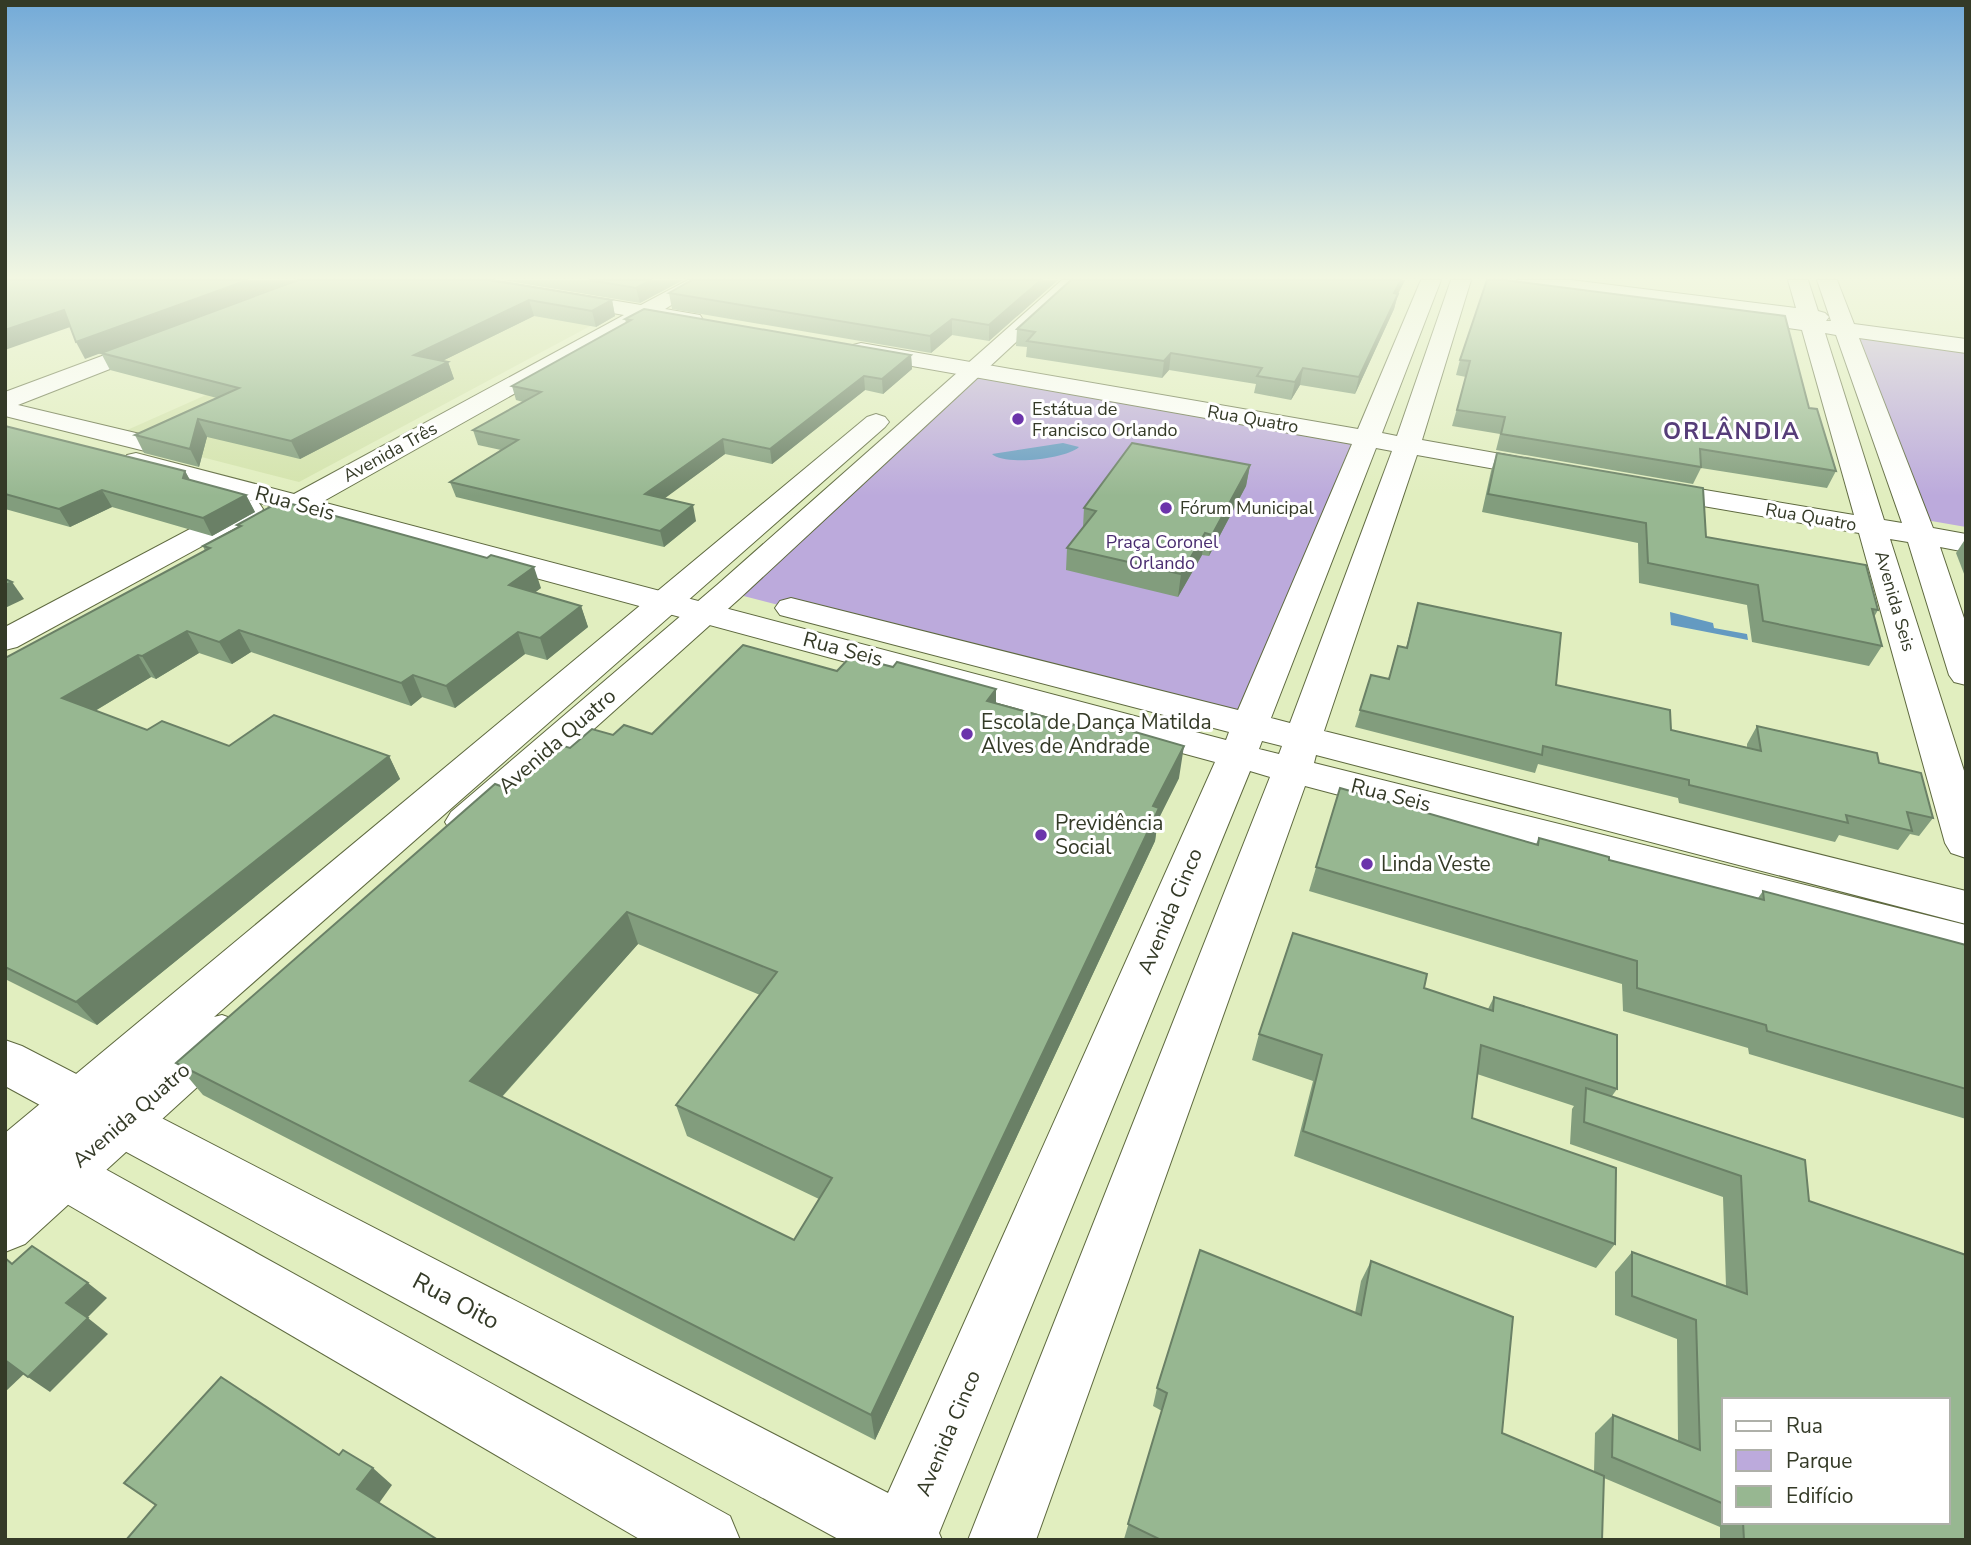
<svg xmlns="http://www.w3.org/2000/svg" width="1971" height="1545" font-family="'Nunito Sans',sans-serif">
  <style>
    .built { fill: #d3e3ac }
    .green { fill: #bcaadc }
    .water { fill: #649ac1 }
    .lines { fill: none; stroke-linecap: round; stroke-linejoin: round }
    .street-casing { stroke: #5e693f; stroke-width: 2 }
    .secondary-casing { stroke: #5e693f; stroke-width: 2 }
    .street { fill: #fff; fill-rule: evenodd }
    .secondary { fill: #fff; fill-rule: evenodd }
    .wall { fill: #829d7d; fill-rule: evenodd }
    .shaded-wall { fill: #6a8066 }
    .building { fill: #97b791; stroke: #6a8066; stroke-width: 2; fill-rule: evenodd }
    .poi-dot { fill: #6c34ab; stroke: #fff; stroke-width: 2.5 }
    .labels { text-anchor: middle; stroke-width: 6; stroke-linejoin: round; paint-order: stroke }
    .far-poi-label { font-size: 18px; fill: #343a27; stroke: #fff; text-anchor: start }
    .far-street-label { font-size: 18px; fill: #343a27; stroke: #fff }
    .far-park-label { font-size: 18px; fill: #4a2d70; stroke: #fff }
    .street-label { font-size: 21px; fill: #343a27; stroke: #fff }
    .poi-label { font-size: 21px; fill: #343a27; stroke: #fff; text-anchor: start }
    .far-district-label { font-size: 23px; font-weight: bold; letter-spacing: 2px; fill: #563d79; stroke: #fff }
    .near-street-label { font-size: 24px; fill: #343a27; stroke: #fff }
  </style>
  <rect width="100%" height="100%" fill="#e1eebf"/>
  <path class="built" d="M463 281 624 308 299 482 116 435Z"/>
  <g class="green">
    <path d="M1847 330 1966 346V527L1914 518Z"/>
    <path d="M971 370 1367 439 1250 726 728 592Z"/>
  </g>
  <g class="water">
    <path d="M1063 443 1079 447C1066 459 1005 466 992 454Z"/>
    <path d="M1670 612 1713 623 1714 628 1747 634 1748 640 1671 625Z"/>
  </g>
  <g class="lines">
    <defs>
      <g id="street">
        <path d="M447 280H490L641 305 688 280H712L665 309 700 315 703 320 700 325 692 326 647 319 322 502 1226 740 1229 732 780 615 775 608 780 601 791 598 1238 710 1352 444 861 357 853 355 850 350 853 345 861 343 1358 429 1421 280H1441L1382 433 1397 436 1451 280H1471L1422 440 1546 462 1556 464 1560 470 1556 476 1546 478 1417 455 1324 731 1966 891V924L1316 755 1314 763 1966 925V961L1305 786 1036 1540H968L1270 777 1250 771 939 1533 942 1540H840L5 1086V1040L22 1046 888 1493 1215 762 300 514 286 519 276 516 272 510 274 507 127 467 123 461 127 455 136 453 294 494 624 315 457 286 450 284ZM1376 448 1392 451 1290 723 1271 718ZM1262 741 1282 746 1279 754 1259 749Z"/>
        <path d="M1517 280H1571L1796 308 1788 280H1808L1818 311 1825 313 1829 317 1826 321H1831L1817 280H1837L1854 324 1966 339V353L1859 338 1933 528 1966 534V552L1940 547 1966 624V685L1954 682 1949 675 1908 542 1890 539 1966 777V858L1951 853 1945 843 1859 533 1651 497 1641 495 1637 489 1641 483 1651 481 1854 515 1802 330 1781 327 1778 322 1781 319 1527 286 1520 284ZM1825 333 1836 335 1902 523 1884 520Z"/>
        <path d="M153 337 161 339 164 344 161 349 18 405 182 444 186 450 182 456 173 458 5 416V392Z"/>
        <path d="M249 500 259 503 263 509 259 515 17 647 5 650V627L239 503Z"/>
        <path d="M43 1137 62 1145 730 1516 740 1540H641L24 1179 16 1162 24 1145Z"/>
      </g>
      <g id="secondary">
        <path d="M1062 280H1083L739 599 479 832 465 836 451 832 445 822 451 812 717 585Z"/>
        <path d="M876 414 885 417 889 422 885 427 214 1017 222 1015 239 1021 246 1035 239 1049 25 1244 5 1252V1133L867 417Z"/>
      </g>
    </defs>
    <use href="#street" class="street-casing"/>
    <use href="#secondary" class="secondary-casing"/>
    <use href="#street" class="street"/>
    <use href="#secondary" class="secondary"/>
  </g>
  <g class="wall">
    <path d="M298 280 612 300 615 316 596 327 534 316 442 361 448 362 454 379 300 459 207 437 199 467 144 453 135 435 217 398 110 370 101 353Z"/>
    <path d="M502 280H683L640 303Z"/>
    <path d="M692 280H1058L989 341 952 335 931 353 672 309 669 293Z"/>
    <path d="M1071 280H1405L1398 294 1394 309 1355 394 1300 385 1291 400 1254 393 1256 384 1169 370 1162 378 1026 357 1027 347 1016 346 1017 329Z"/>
    <path d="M625 319 911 355 912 369 883 394 865 390 772 464 725 454 664 498 696 521 664 547 456 497 450 482 501 450 478 445 473 430 523 402 516 400 512 386 626 323Z"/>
    <path d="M1460 360 1809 408 1836 471 1827 488 1701 468 1693 484 1496 450 1500 434 1452 426 1466 377 1456 375Z"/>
    <path d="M5 426 185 471 190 480 246 495 255 512 212 536 112 507 70 527 5 509Z"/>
    <path d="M1497 453 1706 537 1878 610 1874 617 1882 646 1869 666 1752 642 1747 605 1639 583 1638 543 1482 512 1491 471Z"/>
    <path d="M1250 465 1246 486 1209 556 1202 555 1178 597 1066 570 1067 548 1083 527 1084 508Z"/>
    <path d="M237 525 541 588 535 592 581 606 588 627 547 660 525 654 455 708 422 697 411 706 251 652 232 664 199 653 156 679 151 677 95 711 147 730 229 746 389 756 400 779 97 1025 5 979V658L205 551 203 546 238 527Z"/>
    <path d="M1966 538V579L1956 553Z"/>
    <path d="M1418 603 1556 685 1671 730 1747 748V744L1757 726 1879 763 1933 818 1919 836 1910 834 1898 850 1839 835 1835 842 1679 803 1678 798 1538 764 1535 773 1355 727 1371 675 1388 679 1406 648Z"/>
    <path d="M893 667 996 689V704L1179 778 1158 820 1155 841 875 1440 203 1095 176 1063 506 788 570 748 613 735 652 734 837 671ZM638 944 760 995 676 1105 687 1136 819 1199 794 1240 502 1097Z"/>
    <path d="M1340 788 1536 844 1539 838 1609 860 1758 898 1763 891 1966 945V1119L1749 1054 1748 1048 1623 1011 1622 984 1309 891Z"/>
    <path d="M1424 988 1488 1009 1494 997 1617 1089 1612 1096 1809 1201 1966 1540H1720V1527L1604 1478 1602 1540 1124 1539 1162 1411 1153 1406 1157 1388 1355 1313 1361 1281 1371 1261 1502 1433 1594 1472 1595 1433 1613 1415 1678 1442 1677 1339 1615 1315V1272L1632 1252 1726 1286 1723 1197 1570 1144 1572 1109 1574 1106 1477 1074 1472 1118 1615 1244 1596 1268 1294 1156 1313 1081 1252 1060 1259 1034ZM1724 1400 1948 1522H1724Z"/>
  </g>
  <g class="shaded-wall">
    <path d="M248 280H296L85 359 76 342Z"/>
    <path d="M652 280H683L640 303 636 288Z"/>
    <path d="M1041 280H1058L989 341V325Z"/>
    <path d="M1401 280H1405L1390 309 1394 293Z"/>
    <path d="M1398 294 1394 309 1355 394 1359 377Z"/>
    <path d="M529 300 534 316 420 372 414 355Z"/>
    <path d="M612 300 615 316 596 327 592 311Z"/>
    <path d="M64 310 73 326 5 350V330Z"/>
    <path d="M952 319V335L931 353 930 336Z"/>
    <path d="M1171 353 1169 370 1162 378 1164 361Z"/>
    <path d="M911 355 912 369 883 394 882 379Z"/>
    <path d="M448 362 454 379 300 459 291 441Z"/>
    <path d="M1303 368 1300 385 1291 400 1295 382Z"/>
    <path d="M864 376 865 390 772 464 770 449Z"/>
    <path d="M198 419 207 437 199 467 190 449Z"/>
    <path d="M723 439 725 454 649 510 645 494Z"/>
    <path d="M1250 465 1246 486 1209 556 1212 535Z"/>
    <path d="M185 471 194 488 183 478Z"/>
    <path d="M102 490 112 507 70 527 59 509Z"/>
    <path d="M246 495 255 512 212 536 203 518Z"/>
    <path d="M693 505 696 521 664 547 660 531Z"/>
    <path d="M1205 533 1202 555 1178 597 1181 574Z"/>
    <path d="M534 567 541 588 516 607 509 585Z"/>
    <path d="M12 582 24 599 5 608V585Z"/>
    <path d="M581 606 588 627 547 660 540 638Z"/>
    <path d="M239 630 251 652 232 664 219 642Z"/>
    <path d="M187 631 199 653 156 679 142 656Z"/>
    <path d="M518 632 525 654 455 708 446 686Z"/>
    <path d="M138 655 151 677 78 721 62 698Z"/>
    <path d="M413 675 422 697 411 706 401 683Z"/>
    <path d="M996 689V720L987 701Z"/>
    <path d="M1184 746 1179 778 1158 820 1155 841 875 1440 871 1415 1153 806Z"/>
    <path d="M389 756 400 779 97 1025 76 1002Z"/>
    <path d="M627 912 638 944 487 1113 470 1081Z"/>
    <path d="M88 1283 107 1298 86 1319 66 1303Z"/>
    <path d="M88 1318 108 1334 50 1392 28 1377Z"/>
    <path d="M5 1360 25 1373 5 1392Z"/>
    <path d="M373 1468 392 1485 377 1506 357 1489Z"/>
  </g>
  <g class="building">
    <path d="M5 280H248L76 342 64 310 5 330Z"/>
    <path d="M298 280H489L612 300 592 311 529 300 414 355 448 362 291 441 198 419 190 449 135 435 239 388 101 353Z"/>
    <path d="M589 280H652L636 288Z"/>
    <path d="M692 280H1041L989 325 952 319 930 336 669 293Z"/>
    <path d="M1071 280H1401L1394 293 1398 294 1359 377 1303 368 1295 382 1257 376 1262 368 1171 353 1164 361 1027 341 1035 332 1017 329Z"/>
    <path d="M1487 280H1505L1785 316 1809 408 1817 409 1836 471 1700 449 1701 467 1501 434 1505 417 1457 410 1470 361 1460 360Z"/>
    <path d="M644 309 911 355 882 379 864 376 770 449 723 439 645 494 693 505 660 531 450 482 518 440 473 430 541 392 512 386 631 320 625 319Z"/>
    <path d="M5 426 185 471 183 478 246 495 203 518 102 490 59 509 5 494Z"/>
    <path d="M1132 443 1250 465 1212 535 1205 533 1181 574 1067 548 1096 511 1084 508Z"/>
    <path d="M1497 453 1703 488 1706 537 1866 565 1878 610 1872 609 1882 646 1763 621 1758 585 1648 563 1646 523 1488 494Z"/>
    <path d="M281 501 487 558 491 555 534 567 509 585 581 606 540 638 518 632 446 686 413 675 401 683 239 630 219 642 187 631 142 656 138 655 62 698 147 730 162 721 229 746 274 715 389 756 76 1002 5 967V658L210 548 203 546 241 526 237 525Z"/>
    <path d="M5 579 12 582 5 585Z"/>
    <path d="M1418 603 1561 633 1556 685 1670 710 1671 730 1761 751 1757 726 1877 753 1879 763 1921 773 1933 818 1907 812 1912 831 1846 815 1848 823 1689 785V780L1543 746 1542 755 1360 710 1371 675 1389 679 1398 646 1407 648Z"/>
    <path d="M743 645 837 671 851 656 893 667 897 662 996 689 987 701 1092 730 1097 721 1184 746 1153 806 1159 808 871 1415 176 1063 495 784 506 788 557 744 570 748 592 729 613 735 624 725 652 734ZM627 912 777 972 676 1105 832 1178 794 1240 470 1081Z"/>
    <path d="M1340 788 1538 845 1539 838 1609 857V860L1764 900 1763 891 1966 945V1089L1767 1031 1766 1025 1637 988V961L1316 867Z"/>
    <path d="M1293 933 1427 974 1424 988 1493 1011 1494 997 1617 1035V1089L1481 1045 1472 1118 1616 1168 1615 1244 1303 1131 1322 1055 1259 1034Z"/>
    <path d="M1586 1088 1805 1160 1809 1201 1966 1255V1540H1744L1743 1522H1948V1400H1724V1504L1612 1457 1613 1415 1700 1450 1696 1320 1632 1296V1252L1747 1294 1741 1176 1584 1122Z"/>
    <path d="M32 1246 88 1283 66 1303 88 1318 28 1377 5 1360V1258L12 1264Z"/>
    <path d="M1200 1250 1361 1315 1371 1261 1513 1317 1502 1433 1604 1476 1602 1540H1161L1128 1524 1167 1393 1157 1388Z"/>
    <path d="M221 1377 339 1455 343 1450 373 1468 357 1489 438 1540H126L156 1505 124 1483Z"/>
  </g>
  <linearGradient id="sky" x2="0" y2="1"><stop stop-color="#73aad8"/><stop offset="0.56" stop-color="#f2f7e2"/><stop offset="1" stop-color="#f2f7e2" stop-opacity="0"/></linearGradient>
  <rect width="1971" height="496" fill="url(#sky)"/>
  <g class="poi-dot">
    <circle cx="1018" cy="419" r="7"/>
    <circle cx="1166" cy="508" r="7"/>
    <circle cx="967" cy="734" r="7"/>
    <circle cx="1041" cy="835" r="7"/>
    <circle cx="1367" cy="864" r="7"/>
  </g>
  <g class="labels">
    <g class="far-poi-label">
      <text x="1032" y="415">Estátua de<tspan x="1032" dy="21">Francisco Orlando</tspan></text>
      <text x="1180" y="514">Fórum Municipal</text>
    </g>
    <g class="far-street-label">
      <text transform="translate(1253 419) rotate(10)" y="6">Rua Quatro</text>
      <text transform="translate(390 452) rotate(-29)" y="6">Avenida Três</text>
      <text transform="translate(1811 517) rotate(10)" y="6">Rua Quatro</text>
      <text transform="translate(1895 601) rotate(74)" y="6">Avenida Seis</text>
    </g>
    <g class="far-park-label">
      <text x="1162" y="548">Praça Coronel<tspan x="1162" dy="21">Orlando</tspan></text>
    </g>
    <g class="street-label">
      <text transform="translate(295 503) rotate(15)" y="7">Rua Seis</text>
      <text transform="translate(843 649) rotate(15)" y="7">Rua Seis</text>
      <text transform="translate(557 741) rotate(-41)" y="7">Avenida Quatro</text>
      <text transform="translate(1391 795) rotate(14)" y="7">Rua Seis</text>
      <text transform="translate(1170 911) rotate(-67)" y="7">Avenida Cinco</text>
      <text transform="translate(131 1115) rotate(-41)" y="7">Avenida Quatro</text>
      <text transform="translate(948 1433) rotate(-67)" y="7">Avenida Cinco</text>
    </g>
    <g class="poi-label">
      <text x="981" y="729">Escola de Dança Matilda<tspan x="981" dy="24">Alves de Andrade</tspan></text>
      <text x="1055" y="830">Previdência<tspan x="1055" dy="24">Social</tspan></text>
      <text x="1381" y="871">Linda Veste</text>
    </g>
    <g class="far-district-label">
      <text x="1732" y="439">ORLÂNDIA</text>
    </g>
    <g class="near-street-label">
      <text transform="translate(456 1301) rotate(28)" y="8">Rua Oito</text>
    </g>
  </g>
  <rect width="1971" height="1545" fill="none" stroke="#343a27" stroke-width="14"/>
  <rect x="1722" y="1398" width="228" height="126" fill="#ffffff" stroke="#aeb0a9" stroke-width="2"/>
  <rect x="1736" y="1421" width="35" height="10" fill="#ffffff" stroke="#aeb0a9" stroke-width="2"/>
  <text x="1786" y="1433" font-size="21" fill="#343a27">Rua</text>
  <rect x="1736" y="1450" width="35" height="21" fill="#bcaadc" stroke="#aeb0a9" stroke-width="2"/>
  <text x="1786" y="1468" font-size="21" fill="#343a27">Parque</text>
  <rect x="1736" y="1486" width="35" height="21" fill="#97b791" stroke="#aeb0a9" stroke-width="2"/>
  <text x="1786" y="1503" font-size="21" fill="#343a27">Edifício</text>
</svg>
